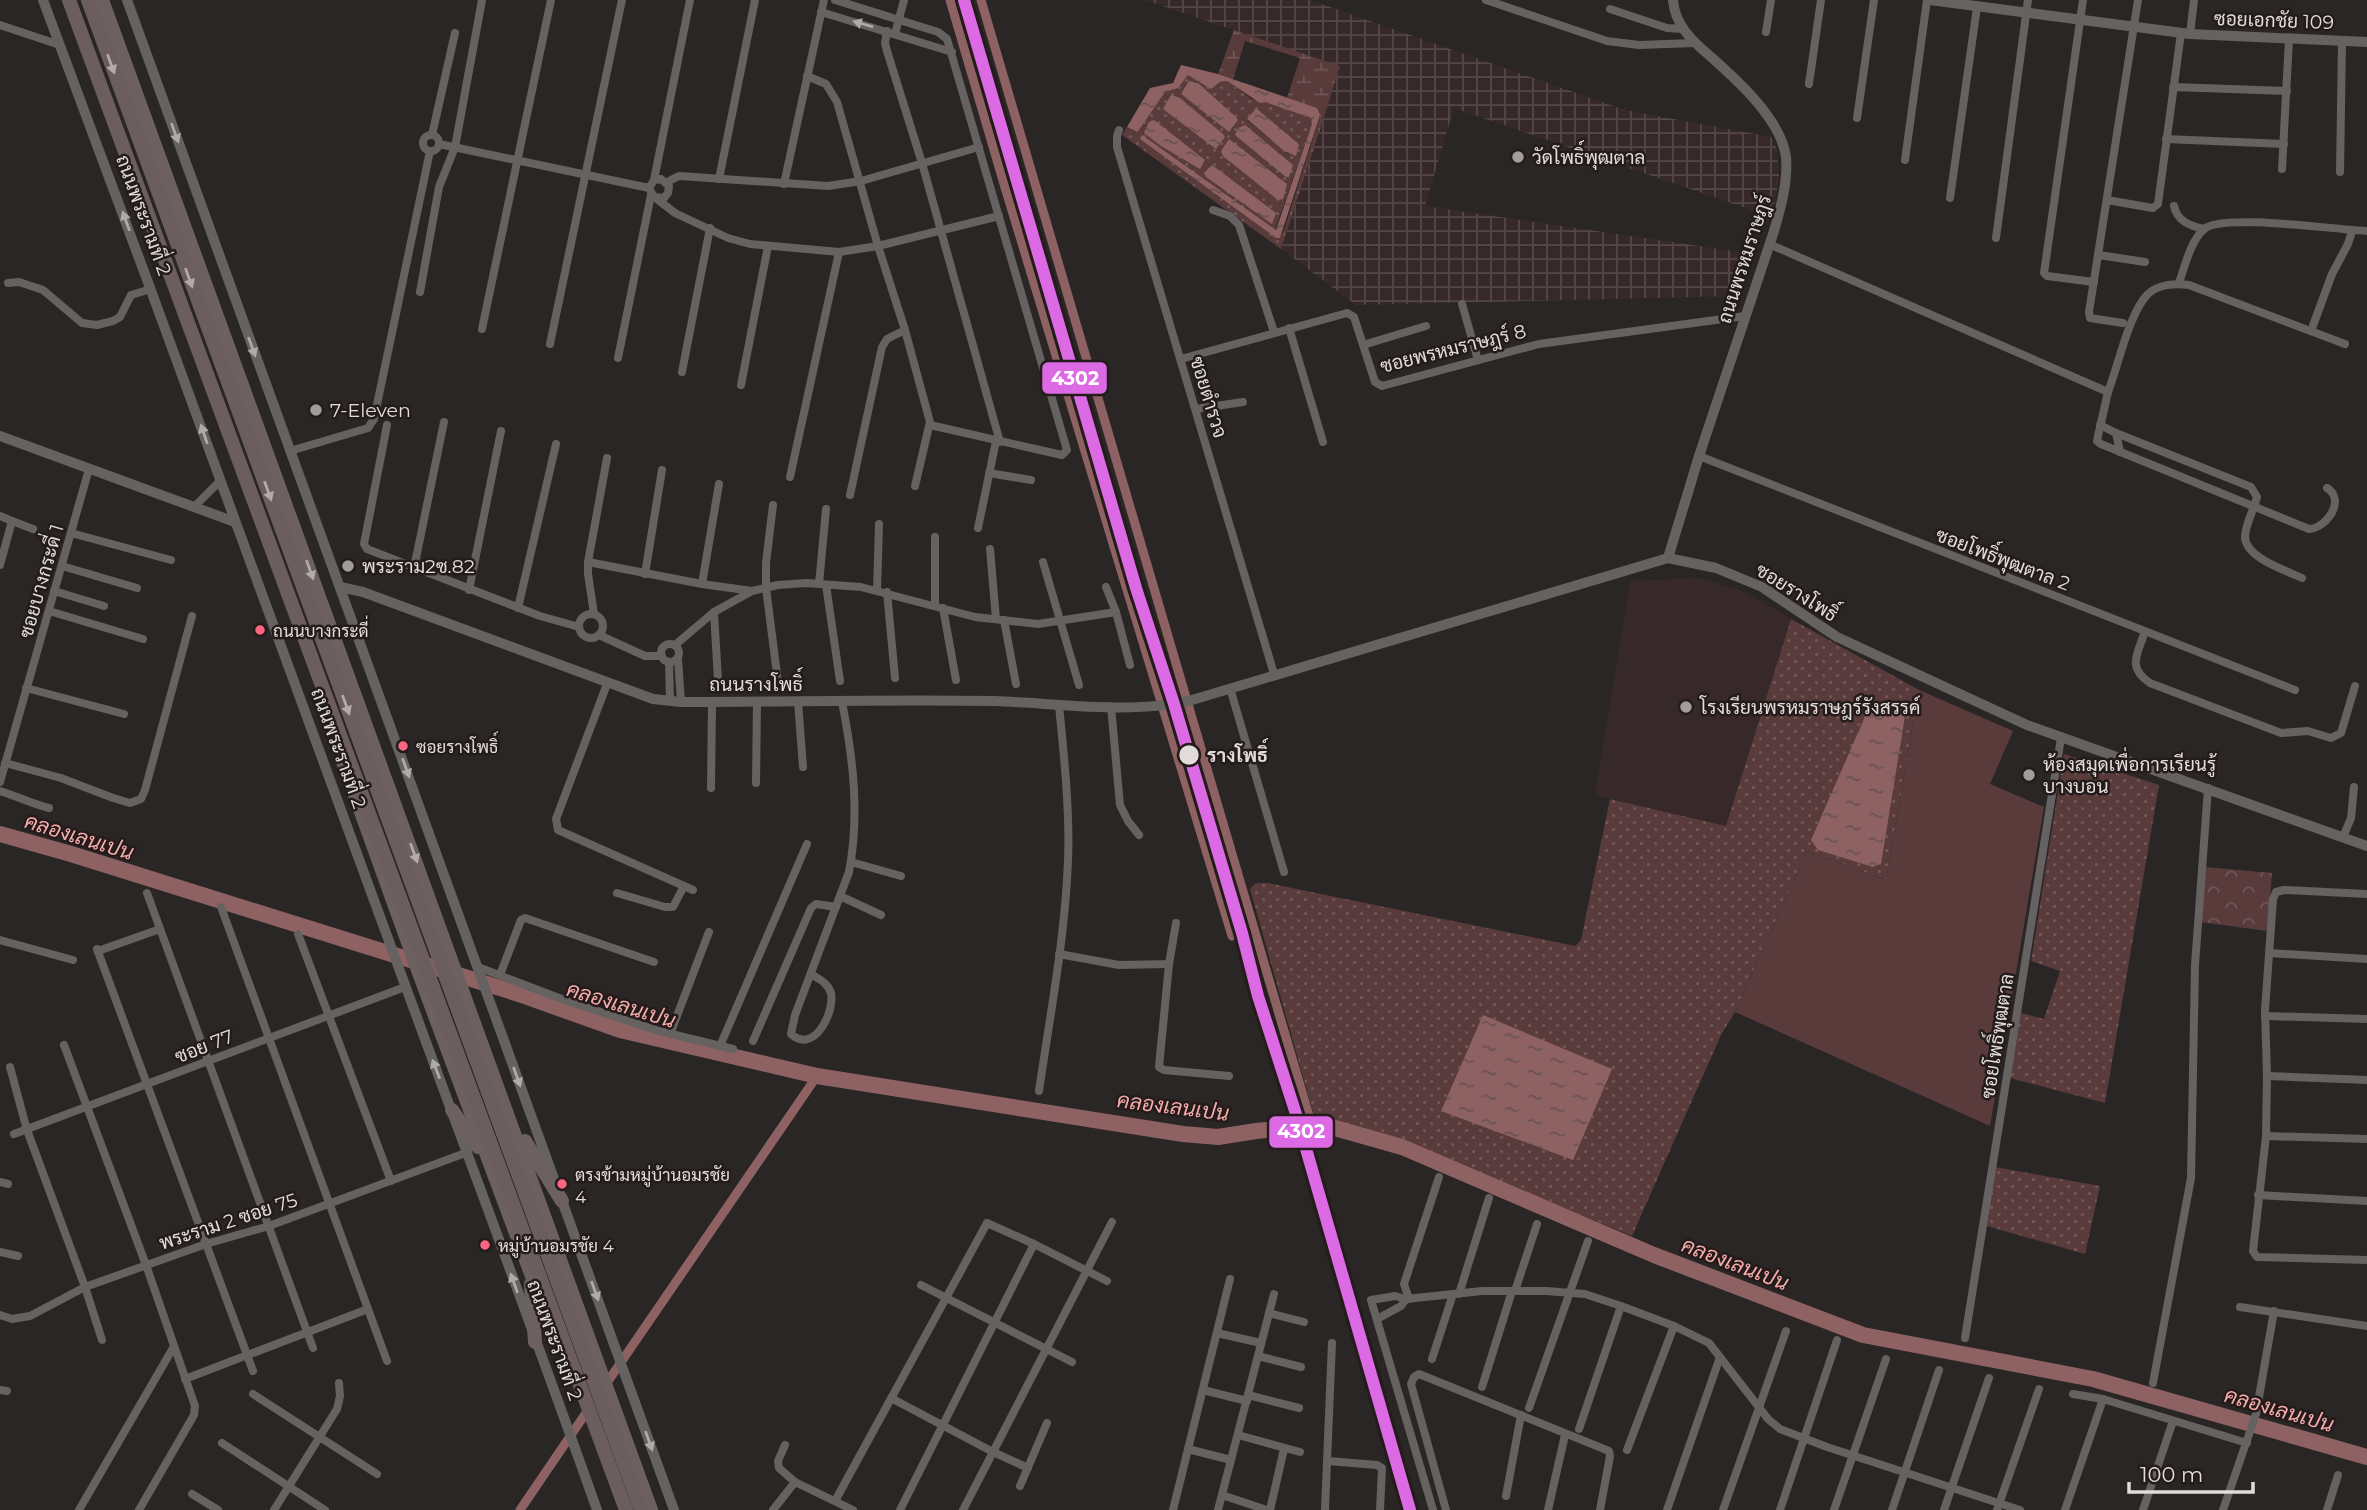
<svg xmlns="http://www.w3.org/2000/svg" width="2367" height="1510" font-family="Montserrat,Sarabun,sans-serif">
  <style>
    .built { fill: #372929 }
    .industrial { fill: url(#industrial-grid) }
    .grass { fill: url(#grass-dots); fill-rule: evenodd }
    .forest { fill: url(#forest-crowns) }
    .wetland { fill: url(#wetland-marsh) }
    .pitch { fill: #593b3b }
    .water { fill: url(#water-ripples) }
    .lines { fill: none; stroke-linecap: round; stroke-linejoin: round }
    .canal { stroke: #8e6262; stroke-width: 9 }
    .river { stroke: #8e6262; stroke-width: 16 }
    .minor { stroke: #666262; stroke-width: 8 }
    .tertiary { stroke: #666262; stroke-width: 10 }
    .secondary { stroke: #666262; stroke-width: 10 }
    .trunk { stroke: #6c6060; stroke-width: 14 }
    .motorway { stroke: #6c5e5f; stroke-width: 14 }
    .rail-1-casing { stroke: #241b1b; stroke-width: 18 }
    .rail-1 { stroke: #dc6ae5; stroke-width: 12 }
    .oneway { fill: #b0abab }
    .oneway2 { fill: #b3aaa9 }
    .oneway3 { fill: #b3aaaa }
    .poi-dot { fill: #a29c9c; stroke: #241b1b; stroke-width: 2.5 }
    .bus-dot { fill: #fa6682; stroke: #241b1b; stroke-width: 2.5 }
    .stop-dot { fill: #e2dcdb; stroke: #241b1b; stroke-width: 2.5 }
    .labels { text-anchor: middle; stroke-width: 5; stroke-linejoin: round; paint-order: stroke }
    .bus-label { font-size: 17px; fill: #e2dcdb; stroke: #241b1b; text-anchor: start }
    .street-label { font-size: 19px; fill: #e2dcdb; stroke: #241b1b }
    .poi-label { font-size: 19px; fill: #e2dcdb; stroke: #241b1b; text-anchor: start }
    .stop-label { font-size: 19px; font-weight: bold; fill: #e2dcdb; stroke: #241b1b; text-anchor: start }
    .water-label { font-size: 21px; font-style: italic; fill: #f9acac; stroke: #241b1b }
    .line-badge { stroke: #241b1b; stroke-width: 2.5 }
    .badge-label { font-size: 19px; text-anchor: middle; font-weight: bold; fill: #fff }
  </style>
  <defs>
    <pattern id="industrial-grid" width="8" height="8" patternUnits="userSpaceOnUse" patternTransform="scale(1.75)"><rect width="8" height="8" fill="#372929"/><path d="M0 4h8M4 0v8" fill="none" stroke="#544747"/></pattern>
    <pattern id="grass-dots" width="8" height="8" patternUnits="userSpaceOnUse" patternTransform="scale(1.75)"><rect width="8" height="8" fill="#593b3b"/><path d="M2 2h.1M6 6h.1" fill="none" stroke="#715757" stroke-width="1.8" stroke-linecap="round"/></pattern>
    <pattern id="forest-crowns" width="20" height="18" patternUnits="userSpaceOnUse" patternTransform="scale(1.75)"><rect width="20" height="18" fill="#593b3b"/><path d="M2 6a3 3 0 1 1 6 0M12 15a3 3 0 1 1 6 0" fill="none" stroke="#715757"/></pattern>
    <pattern id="wetland-marsh" width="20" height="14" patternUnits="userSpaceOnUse" patternTransform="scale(1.75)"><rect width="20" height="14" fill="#593b3b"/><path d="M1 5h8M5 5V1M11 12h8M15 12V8" fill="none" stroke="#715757"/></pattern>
    <pattern id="water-ripples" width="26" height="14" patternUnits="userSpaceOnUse" patternTransform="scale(1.75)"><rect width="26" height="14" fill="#8e6262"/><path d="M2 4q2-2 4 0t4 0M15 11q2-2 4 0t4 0" fill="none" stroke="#695252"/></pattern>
  </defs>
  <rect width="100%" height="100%" fill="#2b2626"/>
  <path class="built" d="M1698 578 1735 588 1763 602 1791 619 1726 826 1595 795 1630 581Z"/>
  <path class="industrial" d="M1145 0H1310L1625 110 1771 137 1777 149 1779 178 1772 217 1454 108 1425 206 1747 253 1738 296 1356 305 1281 249 1340 66Z"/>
  <g class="grass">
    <path d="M1188 75H1192L1211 89 1220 82 1227 81 1252 99 1265 102 1311 118 1312 124 1275 230 1141 138 1276 238H1280L1284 230 1320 116 1317 108 1326 111 1281 249 1122 135 1127 127 1136 132 1139 130 1165 91 1178 88ZM1194 81 1236 117 1238 120 1229 132 1181 94ZM1256 108 1299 144 1288 154 1247 120Z"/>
    <path d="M1791 619 1919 690 1886 880 1807 851 1735 1012 1721 1035 1632 1236 1436 1155 1376 1133 1315 1119 1250 889 1256 883H1268L1575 946 1581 940 1610 799 1726 826Z"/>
    <path d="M2064 754 2159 785 2105 1103 2010 1078 2021 1013 2044 1019 2060 971 2031 961Z"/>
    <path d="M1995 1167 2100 1186 2085 1254 1987 1226Z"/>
  </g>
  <path class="forest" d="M2205 867 2272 873 2267 931 2201 922Z"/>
  <path class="wetland" d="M1234 30 1340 66 1326 111 1287 98 1300 58 1245 41 1233 79 1218 74Z"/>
  <path class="pitch" d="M1919 690 2013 731 1990 784 2044 807 1990 1126 1735 1012 1807 851 1886 880Z"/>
  <g class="water">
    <path d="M1181 65 1218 74 1317 108 1320 115 1280 238H1276L1140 139 1142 135 1276 230 1312 124 1311 118 1265 102 1260 103 1227 81 1220 82 1211 89 1188 75 1178 88 1165 92 1139 130 1137 132 1127 127 1150 88 1173 83Z"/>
    <path d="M1189 81 1198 83 1236 117 1238 120 1229 132 1181 94Z"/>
    <path d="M1171 95 1180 98 1223 134 1225 137 1216 149 1163 109Z"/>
    <path d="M1256 108 1299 144 1296 156 1284 151 1247 119Z"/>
    <path d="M1154 120 1205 160 1200 169 1161 146 1144 133 1149 122Z"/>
    <path d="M1245 125 1293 165 1289 177H1286L1235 135 1238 128Z"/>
    <path d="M1229 139 1287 184 1283 199 1278 200 1223 156 1221 151Z"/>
    <path d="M1212 165 1276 213 1272 224 1206 177 1204 173Z"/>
    <path d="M1871 703 1905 716 1881 864 1873 867 1818 850 1811 840Z"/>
    <path d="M1483 1015 1612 1069 1573 1160 1441 1111Z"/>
  </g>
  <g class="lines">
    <g class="canal">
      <path d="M950 0 1004 184 1232 936"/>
      <path d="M981 0 1312 1126"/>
      <path d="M604 1387 817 1076"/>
      <path d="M520 1510 590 1407"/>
    </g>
    <path class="river" d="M0 834 71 854 519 994 620 1030 817 1076 1183 1134 1218 1137 1256 1131 1324 1125 1402 1147 1654 1255 1863 1335 2093 1379 2367 1457"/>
    <g class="minor">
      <path d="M835 0 938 32 947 39 1067 450 1062 455 930 425"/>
      <path d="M1486 0 1607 41 1639 45 1694 43"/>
      <path d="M2083 0 2044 273 2047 276 2094 282"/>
      <path d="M1610 9 1667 28 1683 29"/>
      <path d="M821 12 952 52"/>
      <path d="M0 25 60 45"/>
      <path d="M887 31 885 43 887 51 922 163 1000 442"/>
      <path d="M1766 32 1771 0"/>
      <path d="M895 34 904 0"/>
      <path d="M2190 34 2194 0"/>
      <path d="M807 76 826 84 837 102 878 246 905 330 887 339 882 347 850 495"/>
      <path d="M1809 84 1821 0"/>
      <path d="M2173 87 2287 91"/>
      <path d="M1857 118 1874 0"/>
      <path d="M1119 130 1117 136V147L1274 674"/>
      <path d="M432 135 455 33"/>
      <circle cx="431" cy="143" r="8"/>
      <path d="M2166 139 2284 144"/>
      <path d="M439 144 649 188"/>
      <path d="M1905 160 1927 0"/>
      <path d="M2282 169 2289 39"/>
      <path d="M2340 172 2342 41"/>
      <path d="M719 179 755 0"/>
      <path d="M654 180 661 179 669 186 668 193 664 198 654 197 649 188 654 180 690 0"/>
      <path d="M667 182 679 176 828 186 861 181 979 147"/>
      <path d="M784 184 824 0"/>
      <path d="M1950 198 1977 7"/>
      <path d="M657 199 675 213 728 238 750 244 839 252 878 246 999 216"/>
      <path d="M2107 200 2153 208 2158 204 2181 33"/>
      <path d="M2174 206C2177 221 2190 226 2204 229"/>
      <path d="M1213 210 1230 216 1239 225 1274 332"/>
      <path d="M1996 238 2028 0"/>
      <path d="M1769 244 2108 392 2098 436 2097 441 2101 444 2309 529C2327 528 2346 500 2327 488"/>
      <path d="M2099 255 2145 262"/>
      <path d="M8 283 19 282 43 290 82 323 97 325 113 321 120 317 131 295 151 289"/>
      <path d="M2179 283C2185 266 2190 242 2204 229 2222 213 2338 230 2367 231"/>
      <path d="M420 292 439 187 455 147 482 0"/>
      <path d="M1462 304 1478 360"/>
      <path d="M2123 323 2090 318 2089 312 2138 0"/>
      <path d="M1289 328 1323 442"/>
      <path d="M482 329 551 0"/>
      <path d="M905 330 930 422 915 486"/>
      <path d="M2311 331 2332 274 2348 244 2352 231"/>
      <path d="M550 344 622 0"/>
      <path d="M1363 345 1426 326"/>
      <path d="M618 358 651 195"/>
      <path d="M1181 359 1347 313 1354 317 1375 382 1382 386 1539 344 1745 316"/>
      <path d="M682 372 710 228"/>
      <path d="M741 385 768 246"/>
      <path d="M2108 392C2118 366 2129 314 2147 295 2157 284 2176 283 2189 285L2345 344"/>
      <path d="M1196 409 1243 402"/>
      <path d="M387 425 364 544 367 549 540 616 579 627"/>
      <path d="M2100 425 2116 433 2120 452"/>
      <path d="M2116 433 2251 487 2257 497C2254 509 2246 523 2245 536 2244 557 2285 570 2302 578"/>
      <path d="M290 451 368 428 374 419 430 151"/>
      <path d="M1699 456 2295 690"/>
      <path d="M989 473 1031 480"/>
      <path d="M790 477 839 252"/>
      <path d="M773 505 766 563V588L778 682"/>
      <path d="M194 507 220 481"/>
      <path d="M0 516 12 521 0 565"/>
      <path d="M12 521 33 529"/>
      <path d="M978 528 996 441"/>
      <path d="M71 533 171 560"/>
      <path d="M935 537V606"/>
      <path d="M990 549 996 619"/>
      <path d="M588 562 702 584 752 591"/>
      <path d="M1043 562 1079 685"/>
      <path d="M62 566 137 588"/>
      <path d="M414 568 444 422"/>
      <path d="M645 574 662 470"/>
      <path d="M702 584 719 484"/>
      <path d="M819 584 826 509"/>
      <path d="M826 585 840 681"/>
      <path d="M1106 587 1116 612 1130 665"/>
      <path d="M469 590 501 431"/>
      <path d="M877 590 879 524"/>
      <path d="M54 591 104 606"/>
      <path d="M887 592 895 678"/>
      <path d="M518 608 556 444"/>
      <path d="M943 608 956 680"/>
      <path d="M49 611 143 639"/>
      <path d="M714 612 718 680"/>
      <path d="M594 614 588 574V562L607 458"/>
      <circle cx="591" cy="626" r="12"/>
      <path d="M1004 620 1016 684"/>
      <path d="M2145 631C2138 654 2126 667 2150 683L2281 733 2308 731 2331 738 2341 733 2355 686"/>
      <path d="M599 635 645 656H662"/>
      <circle cx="670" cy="653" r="9"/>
      <path d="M675 645 714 612 752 591 778 585 806 583 861 587 975 617 1038 624 1116 612"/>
      <path d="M678 659 681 702"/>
      <path d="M669 663 670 701"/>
      <path d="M607 684 556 819 558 830 693 890"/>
      <path d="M26 688 124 714"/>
      <path d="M1230 688 1284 872"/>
      <path d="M798 702 803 767"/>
      <path d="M1111 706 1120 805 1128 821 1139 835"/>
      <path d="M5 763 61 778 113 798 130 803 141 799 145 790 192 616"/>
      <path d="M0 782 89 469"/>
      <path d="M756 783 757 701"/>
      <path d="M711 788 712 702"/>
      <path d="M0 791C17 796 32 804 49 808"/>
      <path d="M2343 837 2351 818 2354 787"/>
      <path d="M851 862 901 876"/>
      <path d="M147 893 313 1348"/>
      <path d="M617 893 665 907H673L684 886"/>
      <path d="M2367 894 2284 890 2276 892 2273 899 2265 1010 2267 1076 2266 1136 2253 1251 2257 1257 2367 1260"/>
      <path d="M840 896 881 915"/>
      <path d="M221 907 387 1361"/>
      <path d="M298 934 391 1181"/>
      <path d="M0 940 73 960"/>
      <path d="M97 949 253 1371"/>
      <path d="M98 951 160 929"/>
      <path d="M2269 953 2367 959"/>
      <path d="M1059 954 1119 965 1169 964 1176 923"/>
      <path d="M1169 964 1159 1067 1164 1070 1229 1076"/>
      <path d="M478 967 567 1001 659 1031 733 1049"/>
      <path d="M811 974C819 979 828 983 831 993 835 1012 814 1055 791 1034L795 1015 849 872C860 815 853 757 842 702"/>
      <path d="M500 975 521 920 525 918 654 962"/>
      <path d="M2265 1016 2367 1019"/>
      <path d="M670 1034 709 932"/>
      <path d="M753 1041 811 908 816 904 836 907"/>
      <path d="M64 1045 146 1265 195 1406 194 1415 139 1510"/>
      <path d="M720 1046 807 844"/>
      <path d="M10 1067 27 1130 85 1287 102 1340"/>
      <path d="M2267 1076 2367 1080"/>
      <path d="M1039 1091C1050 1015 1065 938 1068 861 1070 809 1064 757 1059 705"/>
      <path d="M14 1134 405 987"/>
      <path d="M2266 1136 2367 1139"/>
      <path d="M0 1182 8 1184"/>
      <path d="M2258 1195 2367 1201"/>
      <path d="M0 1252 18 1256"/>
      <path d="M921 1285 1072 1362"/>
      <path d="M1515 1291 1537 1224"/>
      <path d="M1459 1294 1489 1198"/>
      <path d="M1409 1299 1404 1284 1439 1177"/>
      <path d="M2240 1307 2367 1326"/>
      <path d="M1269 1313 1304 1322"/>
      <path d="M0 1315 12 1319 30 1316 85 1287 206 1244 269 1226 468 1152"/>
      <path d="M1377 1319 1401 1306 1406 1299"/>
      <path d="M1217 1333 1261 1343"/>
      <path d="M1965 1338 2061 738"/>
      <path d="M1258 1356 1301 1367"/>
      <path d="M1432 1359 1453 1294"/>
      <path d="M185 1379 368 1309"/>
      <path d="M2153 1383 2191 1178 2195 965 2208 788"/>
      <path d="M1482 1387 1512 1291"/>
      <path d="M0 1390 7 1391"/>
      <path d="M1203 1390 1247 1401"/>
      <path d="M253 1394 377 1474"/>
      <path d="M2073 1394 2103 1399 2247 1443"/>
      <path d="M1248 1395 1299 1408"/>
      <path d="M891 1398 993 1452 1028 1468"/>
      <path d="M1529 1408 1588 1241"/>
      <path d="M1579 1429 1621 1306"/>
      <path d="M1238 1435 1300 1452"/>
      <path d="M222 1443 325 1510"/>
      <path d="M785 1445 778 1461 779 1468 795 1482 853 1510"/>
      <path d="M1188 1449 1231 1460"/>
      <path d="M1627 1450 1674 1326"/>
      <path d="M1328 1461 1377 1465 1382 1468 1380 1510"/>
      <path d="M1020 1486 1047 1423"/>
      <path d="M192 1494 218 1510"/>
      <path d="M1222 1495 1267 1510"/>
      <path d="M1506 1496 1521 1415"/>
      <path d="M835 1501 987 1223 1034 1244 1107 1281"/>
      <path d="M79 1510 173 1348"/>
      <path d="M274 1510 337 1409 340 1396 339 1383"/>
      <path d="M773 1510 795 1482"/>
      <path d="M900 1510 1034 1244"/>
      <path d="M963 1510 1112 1222"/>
      <path d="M1173 1510 1230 1279"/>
      <path d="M1218 1510 1274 1294"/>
      <path d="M1270 1510 1284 1449"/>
      <path d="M1325 1510 1332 1343"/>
      <path d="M1433 1510 1371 1300 1395 1296 1406 1299 1482 1291H1546L1585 1294 1621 1306 1674 1326 1709 1343 1768 1419 1780 1429 1827 1447 2020 1510"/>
      <path d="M1446 1510 1411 1384 1414 1377 1419 1374 1609 1451 1610 1456 1600 1510"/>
      <path d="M1548 1510 1565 1435"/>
      <path d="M1667 1510 1720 1357"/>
      <path d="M1723 1510 1786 1331"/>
      <path d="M1780 1510 1837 1340"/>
      <path d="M1834 1510 1886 1359"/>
      <path d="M1892 1510 1939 1370"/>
      <path d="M1944 1510 1989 1378"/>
      <path d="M1997 1510 2039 1389"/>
      <path d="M2065 1510 2103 1399"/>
      <path d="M2143 1510 2173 1421"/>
      <path d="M2223 1510 2256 1414 2274 1311"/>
      <path d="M2327 1510 2338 1475"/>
    </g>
    <g class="tertiary">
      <path d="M1930 0 2190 34 2367 42"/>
      <path d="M0 436 235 522"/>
      <path d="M1668 558 1699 456 1774 231C1781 207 1788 182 1786 157 1781 119 1737 80 1710 56 1692 41 1675 25 1673 0"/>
      <path d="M340 587 363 592 653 699 681 702C786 702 891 699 995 701 1056 703 1133 715 1192 700L1668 558 1716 568 1762 587 1837 637 2027 725 2367 846"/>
    </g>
    <g class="secondary">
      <path d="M43 0C160 310 271 622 386 933 456 1125 529 1317 597 1510"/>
      <path d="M127 0 674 1510"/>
    </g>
    <g class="trunk">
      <path d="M102 0 651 1510"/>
      <path d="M342 759 419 973 539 1295"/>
      <path d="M452 1110 478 1147"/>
      <path d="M525 1141 562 1201"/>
      <path d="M531 1284 535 1342"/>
    </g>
    <g class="motorway">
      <path d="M69 0 626 1510"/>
      <path d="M88 0 641 1510"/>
    </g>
    <defs>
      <path id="rail-1" d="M964 0 1136 588 1174 704 1242 933 1258 996 1296 1114 1410 1510"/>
    </defs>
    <use href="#rail-1" class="rail-1-casing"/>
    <use href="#rail-1" class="rail-1"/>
  </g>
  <defs><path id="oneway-solid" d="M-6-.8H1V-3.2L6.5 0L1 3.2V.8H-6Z" transform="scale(1.75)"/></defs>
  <g class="oneway">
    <use href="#oneway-solid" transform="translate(863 24) rotate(-164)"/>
    <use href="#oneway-solid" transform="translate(175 133) rotate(70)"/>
    <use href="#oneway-solid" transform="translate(126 221) rotate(-110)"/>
    <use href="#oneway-solid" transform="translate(252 347) rotate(70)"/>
    <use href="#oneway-solid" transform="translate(204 434) rotate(-109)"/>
    <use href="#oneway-solid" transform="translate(406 768) rotate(70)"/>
    <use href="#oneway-solid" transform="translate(436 1069) rotate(-111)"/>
    <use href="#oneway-solid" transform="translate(517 1077) rotate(70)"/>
    <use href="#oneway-solid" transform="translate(514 1283) rotate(-110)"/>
    <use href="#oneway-solid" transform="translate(595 1291) rotate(70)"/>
    <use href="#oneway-solid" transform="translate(649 1441) rotate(70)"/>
  </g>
  <g class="oneway2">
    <use href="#oneway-solid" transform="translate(111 64) rotate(70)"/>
    <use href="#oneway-solid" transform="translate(189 278) rotate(70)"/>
    <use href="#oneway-solid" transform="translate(268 491) rotate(70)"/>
    <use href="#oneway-solid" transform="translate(346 705) rotate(70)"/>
  </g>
  <g class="oneway3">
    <use href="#oneway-solid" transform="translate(310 570) rotate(70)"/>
    <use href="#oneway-solid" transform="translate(414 853) rotate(70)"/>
  </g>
  <g class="poi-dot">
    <circle cx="1518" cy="157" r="7"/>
    <circle cx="316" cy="410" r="7"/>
    <circle cx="348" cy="566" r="7"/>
    <circle cx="1686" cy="707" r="7"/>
    <circle cx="2029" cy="775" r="7"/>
  </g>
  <g class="bus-dot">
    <circle cx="260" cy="630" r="6"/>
    <circle cx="403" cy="746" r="6"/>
    <circle cx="562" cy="1184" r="6"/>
    <circle cx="485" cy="1245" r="6"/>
  </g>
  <circle class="stop-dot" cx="1189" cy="755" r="11"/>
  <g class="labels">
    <g class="bus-label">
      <text x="273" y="637">ถนนบางกระดี่</text>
      <text x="416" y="753">ซอยรางโพธิ์</text>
      <text x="575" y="1181">ตรงข้ามหมู่บ้านอมรชัย<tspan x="575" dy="22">4</tspan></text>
      <text x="498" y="1252">หมู่บ้านอมรชัย 4</text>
    </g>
    <g class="street-label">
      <text transform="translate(2274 20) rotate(2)" y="7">ซอยเอกชัย 109</text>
      <text transform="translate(144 215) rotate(70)" y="7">ถนนพระรามที่ 2</text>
      <text transform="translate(1744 259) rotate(-72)" y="7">ถนนพรหมราษฎร์</text>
      <text transform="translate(1453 348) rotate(-14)" y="7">ซอยพรหมราษฎร์ 8</text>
      <text transform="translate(1209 397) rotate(73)" y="7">ซอยตำรวจ</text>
      <text transform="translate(2003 559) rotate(21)" y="7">ซอยโพธิ์พุฒตาล 2</text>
      <text transform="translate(41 581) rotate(-74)" y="7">ซอยบางกระดี่ 1</text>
      <text transform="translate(1797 592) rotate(32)" y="7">ซอยรางโพธิ์</text>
      <text x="756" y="691">ถนนรางโพธิ์</text>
      <text transform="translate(339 748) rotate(70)" y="7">ถนนพระรามที่ 2</text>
      <text transform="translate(1997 1036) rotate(-81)" y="7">ซอยโพธิ์พุฒตาล</text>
      <text transform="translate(204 1046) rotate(-21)" y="7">ซอย 77</text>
      <text transform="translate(228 1221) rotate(-18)" y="7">พระราม 2 ซอย 75</text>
      <text transform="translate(555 1340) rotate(70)" y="7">ถนนพระรามที่ 2</text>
    </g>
    <g class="poi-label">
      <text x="1532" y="164">วัดโพธิ์พุฒตาล</text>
      <text x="330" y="417">7-Eleven</text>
      <text x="362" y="573">พระราม2ซ.82</text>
      <text x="1700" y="714">โรงเรียนพรหมราษฎร์รังสรรค์</text>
      <text x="2043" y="771">ห้องสมุดเพื่อการเรียนรู้<tspan x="2043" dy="22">บางบอน</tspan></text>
    </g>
    <g class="stop-label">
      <text x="1207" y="762">รางโพธิ์</text>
    </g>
    <g class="water-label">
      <text transform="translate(79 837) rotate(17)" y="7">คลองเลนเปน</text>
      <text transform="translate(621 1005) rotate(17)" y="7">คลองเลนเปน</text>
      <text transform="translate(1173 1107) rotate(7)" y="7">คลองเลนเปน</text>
      <text transform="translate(1735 1264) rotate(21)" y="7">คลองเลนเปน</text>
      <text transform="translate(2279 1410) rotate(16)" y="7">คลองเลนเปน</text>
    </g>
  </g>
  <g class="line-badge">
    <rect x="1041" y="361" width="67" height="34" rx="7" fill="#dc6ae5"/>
    <rect x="1268" y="1115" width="66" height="34" rx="7" fill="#dc6ae5"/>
  </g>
  <g class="badge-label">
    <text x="1075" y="385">4302</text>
    <text x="1301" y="1138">4302</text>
  </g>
  <path d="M2129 1482v10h124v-10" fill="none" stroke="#e2dcdb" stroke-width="3.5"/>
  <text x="2140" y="1482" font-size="21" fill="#e2dcdb" stroke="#241b1b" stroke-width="5" paint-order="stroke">100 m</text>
</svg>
